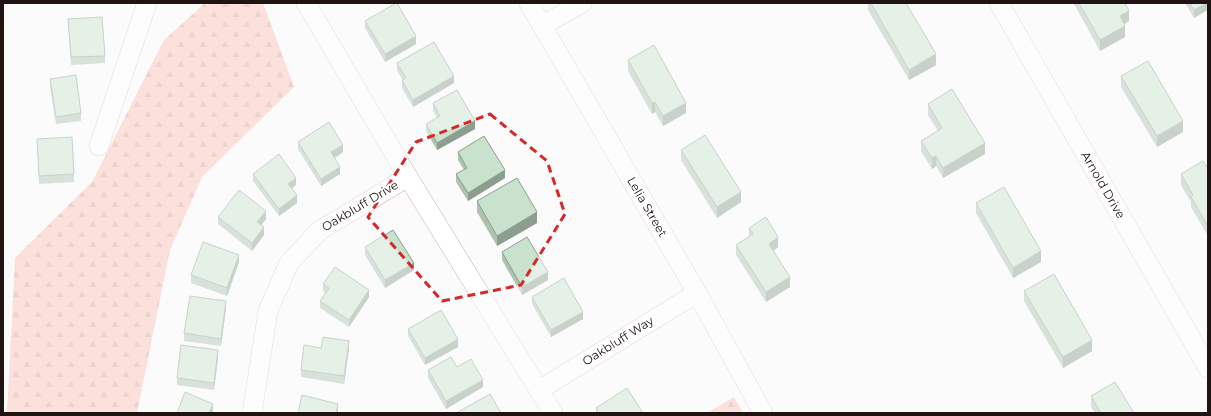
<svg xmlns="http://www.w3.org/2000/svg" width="1211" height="416" font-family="Montserrat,sans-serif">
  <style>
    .forest { fill: url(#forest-firs) }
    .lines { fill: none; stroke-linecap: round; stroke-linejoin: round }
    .street-casing { stroke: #cfb0aa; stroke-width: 20 }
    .street { stroke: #fff; stroke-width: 19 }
    .wall { fill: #adc2b1 }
    .shaded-wall { fill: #8d9e90 }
    .building { fill: #c9e2ce; stroke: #8d9e90 }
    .marked { fill: none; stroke: #d62828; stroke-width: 3; stroke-dasharray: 8 5; stroke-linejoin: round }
    .labels { text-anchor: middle; stroke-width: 4; stroke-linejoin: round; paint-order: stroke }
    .street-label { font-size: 12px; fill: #1f1412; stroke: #fff }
  </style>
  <defs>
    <pattern id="forest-firs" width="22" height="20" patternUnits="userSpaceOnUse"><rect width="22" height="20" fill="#fcbeb3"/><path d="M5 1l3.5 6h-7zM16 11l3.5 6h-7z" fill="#d8a299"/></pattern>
  </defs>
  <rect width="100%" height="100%" fill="#fbfbfb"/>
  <g class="forest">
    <path d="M205 3H263L294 87 202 177 170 250 137 413H7L15 258 92 182 164 40Z"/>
    <path d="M734 397 743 413H707Z"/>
  </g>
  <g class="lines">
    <defs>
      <g id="street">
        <path d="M306 3 408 177 553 413"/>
        <path d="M529 3 697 293 763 413"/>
        <path d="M999 3 1208 368"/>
        <path d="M543 25 582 3"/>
        <path d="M99 146 147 3"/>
        <path d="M539 390 697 293"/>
        <path d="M252 413 268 311 289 263 319 231 408 177"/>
      </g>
    </defs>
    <use href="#street" class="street-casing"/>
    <use href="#street" class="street"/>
  </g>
  <g class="wall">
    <path d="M868 3H906L936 65 909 80 868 10Z"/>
    <path d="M1074 3H1125L1129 21 1124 24 1125 37 1100 51 1074 4Z"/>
    <path d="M1185 3H1208L1194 18Z"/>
    <path d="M68 19 105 56V63L71 65Z"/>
    <path d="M365 21 416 44 385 62 365 28Z"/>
    <path d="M628 60 686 113 663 126 655 112 652 114 628 71Z"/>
    <path d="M397 63 454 83 413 107 402 88V80H403L397 71Z"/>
    <path d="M1121 76 1183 132 1157 147 1121 87Z"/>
    <path d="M50 79 81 113V121L56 124 50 86Z"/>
    <path d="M433 103 475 129 437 150 426 131V124L437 118 433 111Z"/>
    <path d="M928 104 985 154 943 178 936 166 932 169 921 151V141L938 131 928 115Z"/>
    <path d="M37 139 74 174V182L39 184Z"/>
    <path d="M298 142 343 152 335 158 340 174 321 186 298 149Z"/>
    <path d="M681 150 741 202 717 218 681 160Z"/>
    <path d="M458 152 505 178 468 201 456 182V174L464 170 458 160Z"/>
    <path d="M1208 168V236L1191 207V202L1181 185V174Z"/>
    <path d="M253 174 296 185 292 189 297 203 279 216 253 181Z"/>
    <path d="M477 201 537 223 497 246 477 212Z"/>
    <path d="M976 203 1041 262 1013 278 976 213Z"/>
    <path d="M218 217 266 219 261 225 264 235 252 251 218 224Z"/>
    <path d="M749 228 778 247 773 251 790 287 766 302 736 255V245L749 236Z"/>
    <path d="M365 247 414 270 385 288 365 255Z"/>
    <path d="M502 252 548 280 522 295 502 260Z"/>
    <path d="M239 262 227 296 191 283V275Z"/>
    <path d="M323 284 369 297 349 327 320 308V301L326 293 323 292Z"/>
    <path d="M1024 291 1092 351 1063 368 1024 301Z"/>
    <path d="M532 297 583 319 551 337 532 304Z"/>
    <path d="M226 308 221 346 184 341V333Z"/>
    <path d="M408 329 458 347 425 365 408 336Z"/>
    <path d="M321 348H349L344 384 301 377V370Z"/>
    <path d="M218 358 214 390 177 385V378Z"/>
    <path d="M457 367 483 387 446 409 428 378V370Z"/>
    <path d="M1091 396 1134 413H1095L1091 407Z"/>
    <path d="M596 408 643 413H596Z"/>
  </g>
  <g class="shaded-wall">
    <path d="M1207 3H1208V10L1194 18V10Z"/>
    <path d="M1129 11V21L1120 27V16Z"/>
    <path d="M1125 26V37L1100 51V40Z"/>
    <path d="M416 36V44L385 62V54Z"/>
    <path d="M936 54V65L909 80V70Z"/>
    <path d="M454 76V83L413 107V100Z"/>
    <path d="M655 102V112L652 114V103Z"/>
    <path d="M686 103V113L663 126V116Z"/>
    <path d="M475 121V129L437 150V143Z"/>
    <path d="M1183 121V132L1157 147V136Z"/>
    <path d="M985 143V154L943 178V168Z"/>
    <path d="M343 145V152L331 160V152Z"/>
    <path d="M936 156V166L932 169V158Z"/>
    <path d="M340 167V174L321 186V179Z"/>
    <path d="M505 170V178L468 201V193Z"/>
    <path d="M296 178V185L288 191V184Z"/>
    <path d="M741 192V202L717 218V207Z"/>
    <path d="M297 195V203L279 216V209Z"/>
    <path d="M266 211V219L257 230V222Z"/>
    <path d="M537 212V223L497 246V236Z"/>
    <path d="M264 227V235L252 251V243Z"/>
    <path d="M778 237V247L769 254V244Z"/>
    <path d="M1041 251V262L1013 278V268Z"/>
    <path d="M239 255V262L227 296V288Z"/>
    <path d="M414 263V270L385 288V280Z"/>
    <path d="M548 272V280L522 295V287Z"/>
    <path d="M790 277V287L766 302V292Z"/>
    <path d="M369 290V297L349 327V320Z"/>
    <path d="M226 301V308L221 346V339Z"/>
    <path d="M583 312V319L551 337V330Z"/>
    <path d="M458 339V347L425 365V358Z"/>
    <path d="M1092 340V351L1063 368V357Z"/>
    <path d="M349 341V348L344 384V376Z"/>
    <path d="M218 350V358L214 390V383Z"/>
    <path d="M483 380V387L446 409V401Z"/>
    <path d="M213 404V411L212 413H209Z"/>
    <path d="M338 404V412L337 413H336Z"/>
  </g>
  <g class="building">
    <path d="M396 3H397L416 36 385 54 365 21Z"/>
    <path d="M871 3H906L936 54 909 70Z"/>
    <path d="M1079 3H1125L1129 11 1120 16 1125 26 1100 40Z"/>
    <path d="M1190 3H1207L1194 10Z"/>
    <path d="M102 17 105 56 71 57 68 19Z"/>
    <path d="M434 42 454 76 413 100 402 80 406 78 397 63Z"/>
    <path d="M654 45 686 103 663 116 655 102 652 103 628 60Z"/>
    <path d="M1148 61 1183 121 1157 136 1121 76Z"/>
    <path d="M76 75 81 113 56 117 50 79Z"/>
    <path d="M952 89 985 143 943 168 936 156 932 158 921 141 942 128 928 104Z"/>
    <path d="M457 90 475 121 437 143 426 124 440 116 433 103Z"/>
    <path d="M329 122 343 145 331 152 340 167 321 179 298 142Z"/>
    <path d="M705 135 741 192 717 207 681 150Z"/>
    <path d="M484 136 505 170 468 193 456 174 467 168 458 152Z"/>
    <path d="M72 137 74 174 39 176 37 139Z"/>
    <path d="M279 154 296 178 288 184 297 195 279 209 253 174Z"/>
    <path d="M1203 161 1208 168V226L1191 197 1193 195 1181 174Z"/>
    <path d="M517 178 537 212 497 236 477 201Z"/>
    <path d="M1004 187 1041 251 1013 268 976 203Z"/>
    <path d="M239 190 266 211 257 222 264 227 252 243 218 217Z"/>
    <path d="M766 217 778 237 769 244 790 277 766 292 736 245 753 234 749 228Z"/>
    <path d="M393 230 414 263 385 280 365 247Z"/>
    <path d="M527 237 548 272 522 287 502 252Z"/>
    <path d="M203 242 239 255 227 288 191 275Z"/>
    <path d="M335 267 369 290 349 320 320 301 329 288 323 284Z"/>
    <path d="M1054 274 1092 340 1063 357 1024 291Z"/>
    <path d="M564 278 583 312 551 330 532 297Z"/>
    <path d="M190 296 226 301 221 339 184 333Z"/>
    <path d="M441 310 458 339 425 358 408 329Z"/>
    <path d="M323 337 349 341 344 376 301 370 304 345 321 348Z"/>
    <path d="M181 345 218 350 214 383 177 378Z"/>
    <path d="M451 357 457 367 471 359 483 380 446 401 428 370Z"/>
    <path d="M1115 382 1134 413H1101L1091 396Z"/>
    <path d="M627 388 643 413H599L596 408Z"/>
    <path d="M185 392 213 404 209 413H177Z"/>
    <path d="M490 394 501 413H456Z"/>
    <path d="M302 395 338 404 336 413H298Z"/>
  </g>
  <path d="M0 0H1211V416H0ZM490 114 547 161 565 214 521 285 442 301 368 217 416 142Z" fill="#fbfbfb" fill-opacity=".55" fill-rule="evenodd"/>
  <path class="marked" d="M490 114 547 161 565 214 521 285 442 301 368 217 416 142Z"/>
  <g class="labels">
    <g class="street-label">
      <text transform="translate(1103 185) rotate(60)" y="4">Arnold Drive</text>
      <text transform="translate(360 206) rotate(-31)" y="4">Oakbluff Drive</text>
      <text transform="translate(647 207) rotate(60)" y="4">Lelia Street</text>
      <text transform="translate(618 341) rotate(-32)" y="4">Oakbluff Way</text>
    </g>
  </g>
  <rect width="1211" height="416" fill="none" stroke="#1f1412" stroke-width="8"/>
</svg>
